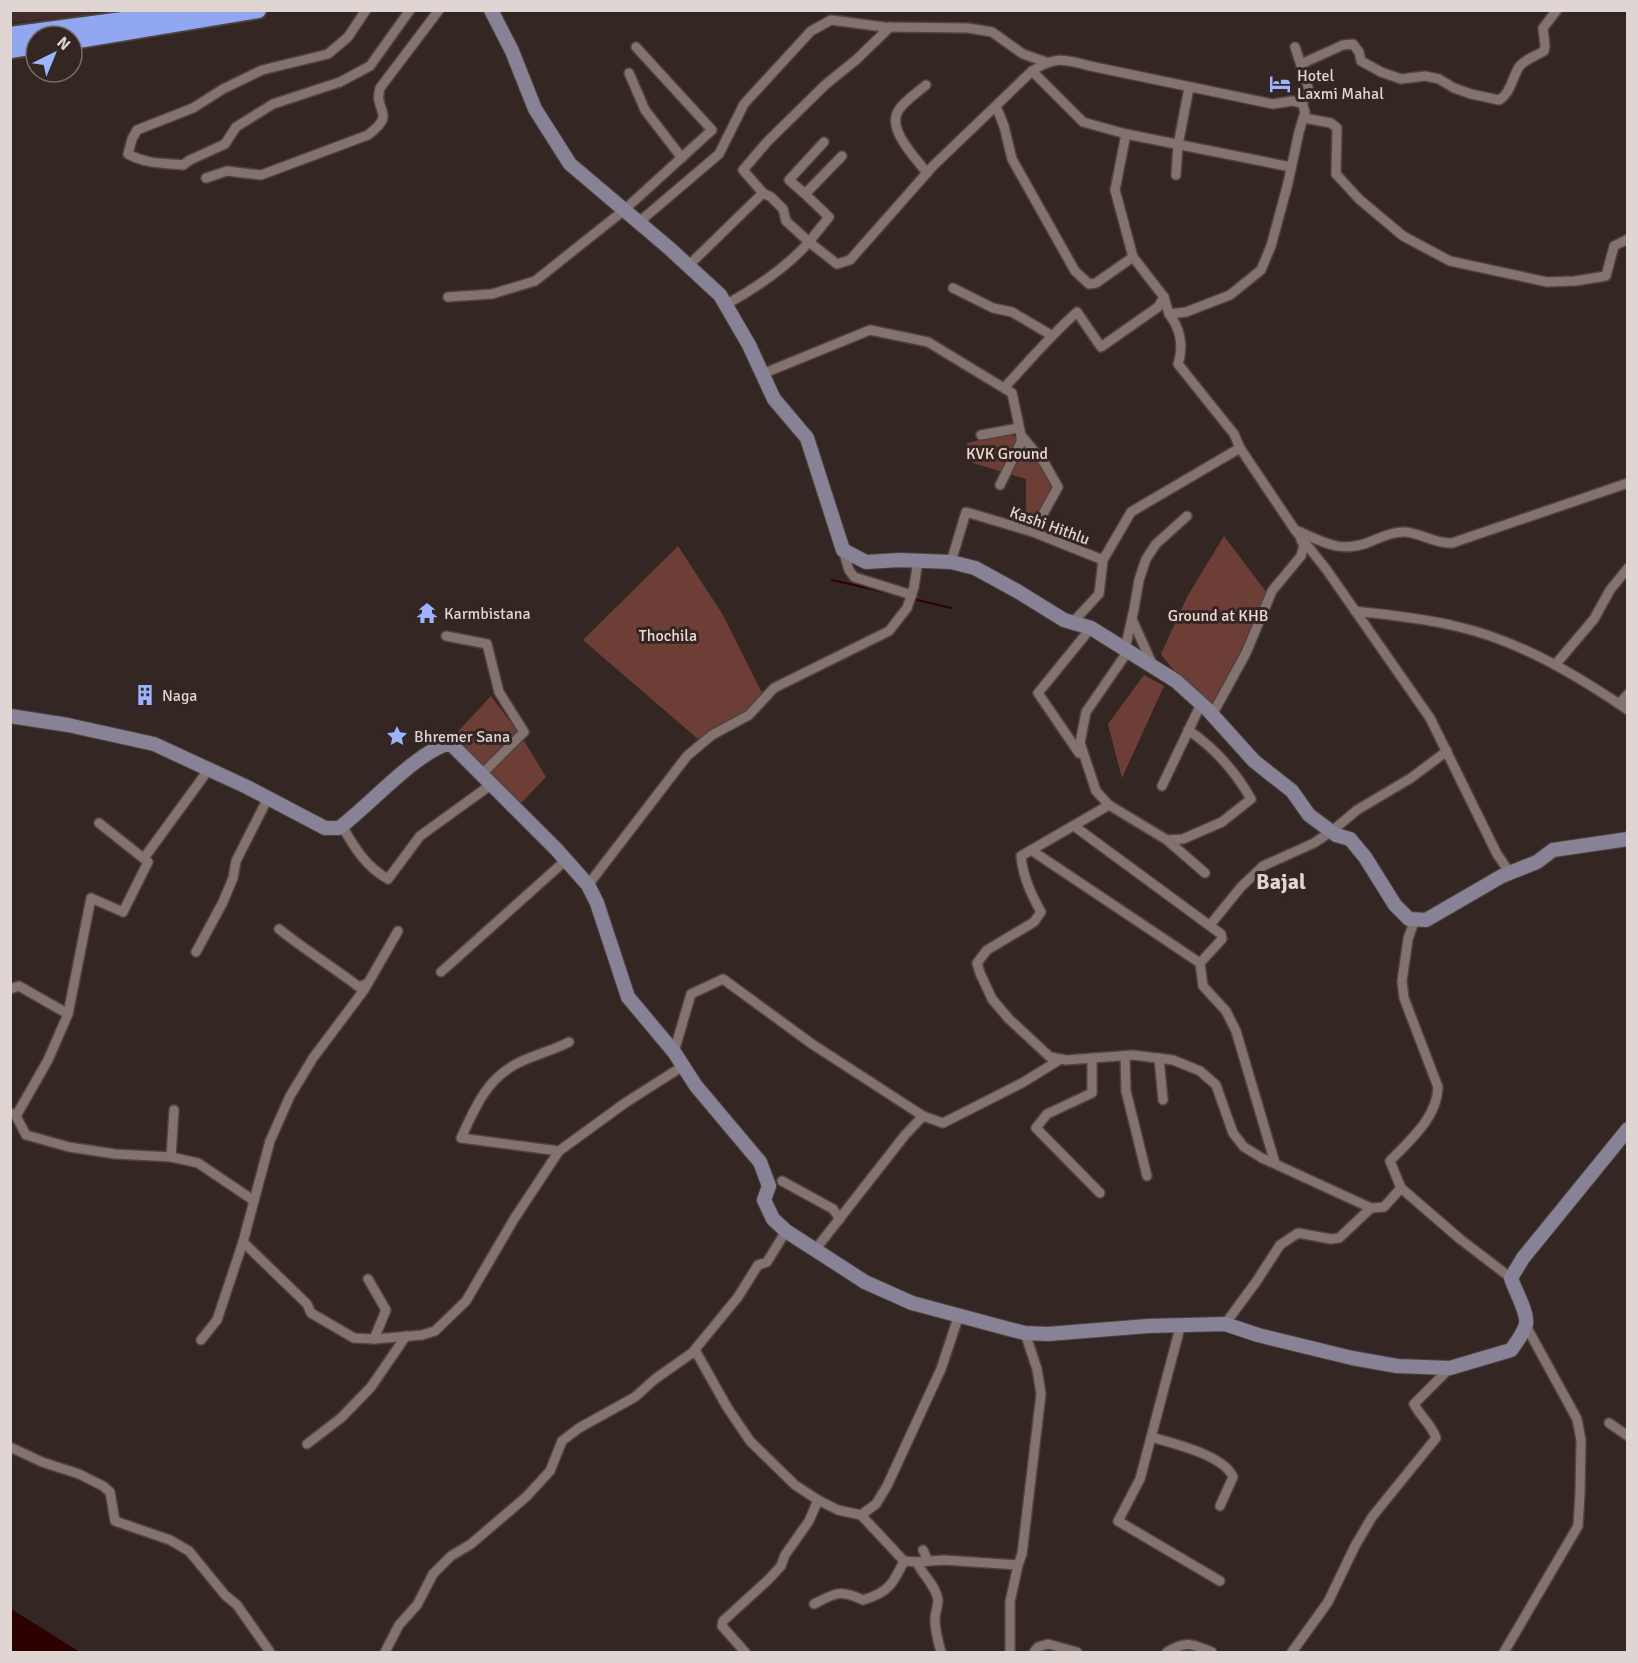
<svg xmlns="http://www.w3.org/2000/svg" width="1638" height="1663" font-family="Signika,sans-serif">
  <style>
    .built { fill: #422d29 }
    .green { fill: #6d3e35 }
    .water { fill: #2e0000 }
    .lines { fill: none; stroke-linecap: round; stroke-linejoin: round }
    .stream { stroke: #2e0000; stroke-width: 2 }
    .street-casing { stroke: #4f4240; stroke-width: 12 }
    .secondary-casing { stroke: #4f4240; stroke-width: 16 }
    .highway-casing { stroke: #4f4240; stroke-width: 20 }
    .street { stroke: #83726e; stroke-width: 9 }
    .secondary { stroke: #878295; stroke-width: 14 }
    .highway { stroke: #91a7ef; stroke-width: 16 }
    .labels { text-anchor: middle; stroke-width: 6; stroke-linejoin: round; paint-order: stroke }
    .poi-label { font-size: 16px; fill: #dfd5d3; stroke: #342623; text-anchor: start }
    .park-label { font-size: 16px; fill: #f0d9d4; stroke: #342623 }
    .street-label { font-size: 16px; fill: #dfd5d3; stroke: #342623 }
    .district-label { font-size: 22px; font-weight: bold; fill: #dfd5d3; stroke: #342623 }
  </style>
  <rect width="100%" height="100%" fill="#342623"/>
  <path class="built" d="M10 11H95L93 14 11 23Z"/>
  <g class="green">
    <path d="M1012 435 1019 439 1054 483 1032 530 1026 527V479L973 463 969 459 967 443 996 436Z"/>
    <path d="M1224 536 1267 593 1215 706 1175 672 1161 654 1187 597Z"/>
    <path d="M678 546 723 615 762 693 752 707 699 740 583 640Z"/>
    <path d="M1144 675 1164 686 1122 778 1108 724Z"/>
    <path d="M491 696 523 739 546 777 521 803 451 739Z"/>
  </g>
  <path class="water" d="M11 1609 80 1652H11Z"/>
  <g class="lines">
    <g class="stream">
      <path d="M832 580 902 596"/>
      <path d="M913 599 951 608"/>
    </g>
    <defs>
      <g id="street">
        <path d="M366 10 348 37 328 54 262 70 223 89 193 108 137 130 132 139 128 154C146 164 164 163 183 165L190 160 225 144 236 127 273 104 340 82 370 66 410 10"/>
        <path d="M1295 47 1307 83 1309 92 1302 103"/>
        <path d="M1301 64 1343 45 1353 44 1359 52 1361 61 1381 72 1401 79 1425 76 1439 79 1454 88 1471 94 1499 100C1511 93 1512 78 1519 67 1525 59 1536 56 1544 51L1545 46 1543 28 1557 10"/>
        <path d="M1032 71 1083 122 1126 134 1115 190 1133 257 1164 297"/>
        <path d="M629 73 645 110 682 158"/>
        <path d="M926 85C917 93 904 101 898 111 887 130 916 158 927 173"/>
        <path d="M996 106 1004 126 1012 159 1075 271 1089 284 1096 283 1133 257"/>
        <path d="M1304 118 1331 123 1337 128 1336 174 1359 199 1403 236 1450 261 1547 282 1575 281 1606 276 1614 246 1628 239"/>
        <path d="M1126 134 1291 167"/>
        <path d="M1176 175 1178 145 1189 88"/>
        <path d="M206 178 227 171 261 175 368 135C398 112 373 113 380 88L439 10"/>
        <path d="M763 193 771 197 783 209 786 221 809 242 829 217 805 194 842 156"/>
        <path d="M805 194 789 180 824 142"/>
        <path d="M638 223 719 154 744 104 811 31 831 20 884 27 968 28 992 32 1023 54 1046 62"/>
        <path d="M688 266 763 193 743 170 767 142 825 85 857 59 890 27"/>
        <path d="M953 288 993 308 1012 312 1051 335"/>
        <path d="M448 297 492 294 535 281 623 211 712 130 636 47"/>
        <path d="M725 305C756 288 786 268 809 242L837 264 850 260 933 166 1032 71C1055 56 1064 59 1090 66L1273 104 1292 101 1302 103 1305 112 1299 132 1288 183 1271 246 1261 270 1230 295 1186 312 1169 314C1180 328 1184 346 1178 364L1234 434 1240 448 1295 530 1326 569 1430 718 1497 854 1510 873"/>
        <path d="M762 374 870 330 928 342 1012 393 1021 435 1045 464 1058 487 1033 532"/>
        <path d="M1004 388C1028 362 1051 335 1077 312L1101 347 1158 307 1164 297 1169 314"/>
        <path d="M981 435 1019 428"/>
        <path d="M1000 485 1021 442V435"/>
        <path d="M1298 531C1325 543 1342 554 1372 541 1382 537 1391 532 1403 532 1420 532 1434 544 1452 543L1628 483"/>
        <path d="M843 550 849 570 854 577 912 595"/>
        <path d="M951 562 966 512 1033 532 1103 560 1131 512 1240 448"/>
        <path d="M1355 611C1388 615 1422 618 1455 626 1518 640 1575 674 1628 710"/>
        <path d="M1132 619 1153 666"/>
        <path d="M1072 623 1099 594 1103 560"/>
        <path d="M446 636 487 644 499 692 524 732 482 774"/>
        <path d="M1125 649 1134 609 1139 580 1146 559 1156 544 1187 516"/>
        <path d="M1128 651 1086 712 1080 743 1096 791 1109 805 1021 856C1023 877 1031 894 1041 912L1034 922 987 950 977 963 980 973 992 999 1009 1019 1050 1057 1066 1060 1133 1055 1173 1060 1200 1071 1216 1085 1233 1133 1244 1147 1262 1158 1371 1208 1384 1207 1401 1188 1460 1239 1511 1278"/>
        <path d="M1555 665 1594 619 1610 590 1628 568"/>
        <path d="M1619 704 1628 694"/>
        <path d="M1212 715 1246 653 1272 591 1301 556 1304 545 1301 540"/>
        <path d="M1079 753 1038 693 1091 628"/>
        <path d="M1162 786 1201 704"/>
        <path d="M1109 805 1167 840 1183 839 1222 822 1251 799C1235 771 1215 748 1188 730"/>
        <path d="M342 826C354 847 366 867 388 879L420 836 492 784"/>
        <path d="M1074 826 1221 934 1222 939 1200 963 1203 986 1226 1011 1236 1031 1275 1163"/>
        <path d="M1167 840 1205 873"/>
        <path d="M1031 850 1200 963"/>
        <path d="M144 858 209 769"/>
        <path d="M588 885 687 756 712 735 749 715 774 688 889 631 907 608 914 587 918 561"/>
        <path d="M1210 925 1241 887 1263 866 1314 843 1332 831 1357 810 1411 778 1447 751"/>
        <path d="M279 929C305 950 333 967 359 987L368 983"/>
        <path d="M196 952 223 902 233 878 236 861 268 798"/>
        <path d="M441 972 566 860"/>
        <path d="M10 989 19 986 68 1014"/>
        <path d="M674 1052 691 994 723 979 812 1044 923 1116"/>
        <path d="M1125 1056 1126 1091 1147 1176"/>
        <path d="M1092 1058V1093L1047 1114 1036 1128 1100 1193"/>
        <path d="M1159 1058 1163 1100"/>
        <path d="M11 1113 16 1116 26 1135 69 1147 115 1154 171 1157 198 1163 253 1200"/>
        <path d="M16 1116 48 1060 68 1014 91 898 123 912 148 862 99 823"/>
        <path d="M559 1151 461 1138C475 1108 486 1080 516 1064 533 1055 552 1051 569 1042"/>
        <path d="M171 1157 174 1110"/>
        <path d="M782 1181 833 1209 840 1219"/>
        <path d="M1401 1188 1390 1161C1410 1140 1437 1118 1438 1087L1404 998 1402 981 1408 939 1415 919"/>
        <path d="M243 1242 307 1304 311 1313 354 1338 374 1339 422 1335 435 1331 466 1301 514 1219 559 1151 625 1103 683 1066"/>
        <path d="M815 1250 905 1135 923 1116 943 1123 1022 1083 1061 1059"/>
        <path d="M368 1279 386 1310 374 1339"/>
        <path d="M1181 1324 1140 1479 1118 1521 1220 1581"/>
        <path d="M1225 1324 1256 1282 1280 1245 1298 1233 1331 1239 1339 1238 1371 1208"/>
        <path d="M201 1340 217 1320 243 1242 270 1141 290 1096 313 1058 364 990 398 931"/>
        <path d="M695 1350 727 1407 750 1441 795 1485 818 1500 838 1510 861 1515 904 1561 917 1562 944 1560 1018 1565 1010 1602V1652"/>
        <path d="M1609 1423 1628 1436"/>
        <path d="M1151 1437C1172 1443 1224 1455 1233 1477L1220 1506"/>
        <path d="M307 1444 341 1418 371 1387 406 1336"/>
        <path d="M10 1447 42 1462 79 1474 103 1486 110 1492 115 1521 170 1540 189 1551 225 1595 237 1605 270 1652"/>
        <path d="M861 1515 876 1504 887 1486 941 1369 959 1315"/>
        <path d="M923 1550 928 1561"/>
        <path d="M917 1562C922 1575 936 1585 938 1600 938 1606 935 1613 935 1619 935 1631 938 1641 941 1652"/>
        <path d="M1018 1565 1022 1554 1041 1394 1037 1369 1025 1333"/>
        <path d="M814 1604C835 1593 840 1589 863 1600 889 1592 893 1584 904 1561"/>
        <path d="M385 1652 399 1625 417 1605 433 1574 451 1556 471 1544 526 1497 550 1471 562 1441 579 1428 635 1397 655 1379 692 1353 738 1297 758 1265 767 1262 786 1231"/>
        <path d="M745 1652 722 1626 723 1621 768 1580 781 1566 785 1555 809 1521 818 1500"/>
        <path d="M1034 1652 1038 1647 1048 1644 1077 1652"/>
        <path d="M1167 1652C1187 1640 1192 1644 1212 1652"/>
        <path d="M1292 1652 1328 1602 1355 1546 1372 1517 1436 1438C1432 1425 1420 1416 1414 1404L1450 1368"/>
        <path d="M1504 1652 1578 1526 1580 1493 1581 1440 1577 1419 1526 1326"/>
      </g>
      <g id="secondary">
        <path d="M491 10 512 51 535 109 570 164 669 248 720 295 749 345 774 399 807 438 843 550 866 562 900 560 951 562 975 568 1017 591 1064 620 1091 628 1176 681 1208 710 1254 761 1292 791 1309 815 1336 835 1350 839 1365 857 1395 905 1409 919 1426 920 1502 876 1537 862 1553 850 1628 839"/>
        <path d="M10 716 68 725 154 744 247 787 325 828H339C370 805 416 752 450 743L557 850 588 885 597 903 628 997 674 1052 696 1086 760 1162 769 1186 764 1200 773 1219 786 1231 865 1282 912 1303 1009 1329 1025 1333 1048 1334 1148 1326 1225 1324 1258 1335 1352 1358 1397 1366 1450 1368 1511 1350C1516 1343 1524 1333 1526 1324 1528 1312 1515 1291 1511 1278L1523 1258 1628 1129"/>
      </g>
      <g id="highway">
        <path d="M10 35 198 10"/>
        <path d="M72 41 258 10"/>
        <path d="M10 50 36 46"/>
      </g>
    </defs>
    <use href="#street" class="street-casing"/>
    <use href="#secondary" class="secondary-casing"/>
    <use href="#highway" class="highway-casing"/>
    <use href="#street" class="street"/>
    <use href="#secondary" class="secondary"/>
    <use href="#highway" class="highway"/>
  </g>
  <defs>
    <symbol id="hotel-bare" viewBox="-9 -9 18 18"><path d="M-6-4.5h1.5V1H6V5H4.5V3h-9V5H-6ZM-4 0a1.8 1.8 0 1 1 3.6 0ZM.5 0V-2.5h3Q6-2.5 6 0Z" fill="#9db4fd" stroke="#342623" stroke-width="2.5" paint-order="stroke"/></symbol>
    <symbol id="temple-bare" viewBox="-9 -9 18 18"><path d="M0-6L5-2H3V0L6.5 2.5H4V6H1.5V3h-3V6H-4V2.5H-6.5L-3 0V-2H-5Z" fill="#9db4fd" stroke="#342623" stroke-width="2.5" paint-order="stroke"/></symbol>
    <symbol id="building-bare" viewBox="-9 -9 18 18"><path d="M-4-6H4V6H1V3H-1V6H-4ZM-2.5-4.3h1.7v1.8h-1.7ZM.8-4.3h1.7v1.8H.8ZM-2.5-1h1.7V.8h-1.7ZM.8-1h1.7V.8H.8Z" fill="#9db4fd" stroke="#342623" stroke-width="2.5" paint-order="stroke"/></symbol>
    <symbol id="sight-bare" viewBox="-9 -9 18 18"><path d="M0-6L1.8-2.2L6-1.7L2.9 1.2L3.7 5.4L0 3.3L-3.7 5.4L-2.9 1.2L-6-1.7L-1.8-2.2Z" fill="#9db4fd" stroke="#342623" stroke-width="2.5" paint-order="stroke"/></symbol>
  </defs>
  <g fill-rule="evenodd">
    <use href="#hotel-bare" x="1265" y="69" width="30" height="30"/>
    <use href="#temple-bare" x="412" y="598" width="30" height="30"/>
    <use href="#building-bare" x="130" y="680" width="30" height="30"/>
    <use href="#sight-bare" x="382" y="721" width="30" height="30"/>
  </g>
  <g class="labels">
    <g class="poi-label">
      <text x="1297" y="81">Hotel<tspan x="1297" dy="18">Laxmi Mahal</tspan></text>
      <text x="444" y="619">Karmbistana</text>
      <text x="162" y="701">Naga</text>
      <text x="414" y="742">Bhremer Sana</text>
    </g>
    <g class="park-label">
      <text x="1007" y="459">KVK Ground</text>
      <text x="1218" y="621">Ground at KHB</text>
      <text x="668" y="641">Thochila</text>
    </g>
    <g class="street-label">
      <text transform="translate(1050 525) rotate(20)" y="6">Kashi Hithlu</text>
    </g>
    <g class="district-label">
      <text x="1281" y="889">Bajal</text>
    </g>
  </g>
  <rect width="1638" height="1663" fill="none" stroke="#dfd5d3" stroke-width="24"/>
  <g transform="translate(54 54) rotate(43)"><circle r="28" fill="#342623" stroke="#786c69" stroke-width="1.5"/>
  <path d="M0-4.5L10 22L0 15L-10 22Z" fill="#9db4fd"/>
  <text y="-9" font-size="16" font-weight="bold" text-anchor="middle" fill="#dfd5d3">N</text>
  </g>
</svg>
